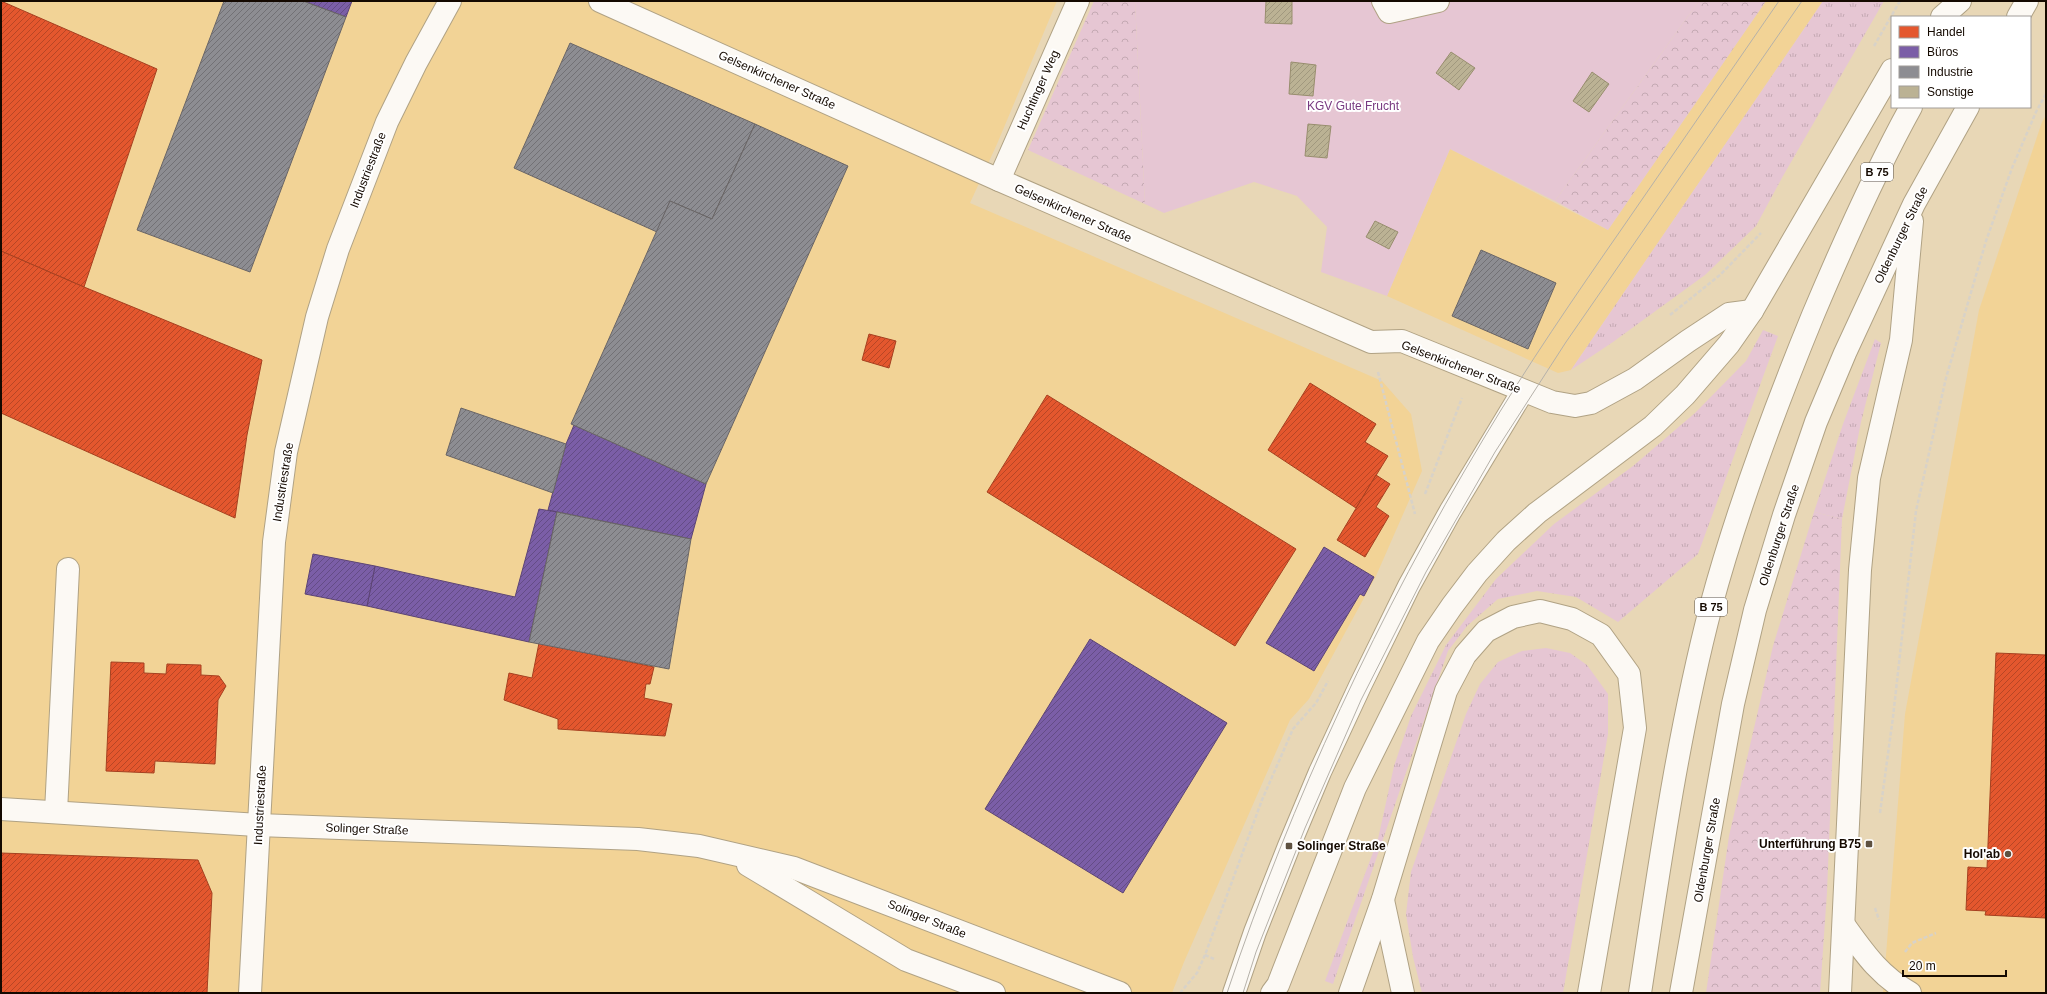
<svg xmlns="http://www.w3.org/2000/svg" width="2047" height="994" font-family="Helvetica,sans-serif">
  <style>
    .built { fill: #f2d396 }
    .grass { fill: url(#grass-tufts) }
    .forest { fill: url(#forest-crowns) }
    .garden { fill: #e6c6d3 }
    .shops { fill: url(#shops-hatch); stroke: #a64020 }
    .offices { fill: url(#offices-hatch); stroke: #5c4475 }
    .industry { fill: url(#industry-hatch); stroke: #696566 }
    .building { fill: url(#building-hatch); stroke: #988e6e }
    .lines { fill: none; stroke-linecap: round; stroke-linejoin: round }
    .minor-casing { stroke: #b0a284; stroke-width: 24 }
    .highway-casing { stroke: #b0a284; stroke-width: 24 }
    .path { stroke: #d8d2c8; stroke-width: 2.5; stroke-dasharray: 4 2; stroke-linecap: butt }
    .minor { stroke: #fcf9f4; stroke-width: 22 }
    .highway { stroke: #fcf9f4; stroke-width: 22 }
    .tram { stroke: #b5b1a9; stroke-width: 1 }
    .poi-dot { fill: #5e5140; stroke: #fff; stroke-width: 1.5 }
    .labels { text-anchor: middle; stroke-width: 4; stroke-linejoin: round; paint-order: stroke }
    .shield { fill: #fff; stroke: #5a534c; stroke-width: 1 }
    .shield-label { font-size: 11px; font-weight: bold; fill: #140900 }
    .street-label { font-size: 12px; fill: #140900; stroke: #fff }
    .park-label { font-size: 12px; fill: #783980; stroke: #fff }
    .poi-label { font-size: 12px; font-weight: bold; fill: #140900; stroke: #fff; text-anchor: end }
  </style>
  <defs>
    <pattern id="grass-tufts" width="24" height="20" patternUnits="userSpaceOnUse"><rect width="24" height="20" fill="#e6c6d3"/><path d="M3 7l-1-3M5 7V3M7 7l1-3M15 17l-1-3M17 17v-4M19 17l1-3" fill="none" stroke="#c4a9b3"/></pattern>
    <pattern id="forest-crowns" width="20" height="18" patternUnits="userSpaceOnUse"><rect width="20" height="18" fill="#e6c6d3"/><path d="M2 6a3 3 0 1 1 6 0M12 15a3 3 0 1 1 6 0" fill="none" stroke="#c4a9b3"/></pattern>
    <pattern id="shops-hatch" width="6" height="6" patternUnits="userSpaceOnUse"><rect width="6" height="6" fill="#e4572e"/><path d="M-1 1l2-2M0 6l6-6M5 7l2-2" fill="none" stroke="#b84625"/></pattern>
    <pattern id="offices-hatch" width="6" height="6" patternUnits="userSpaceOnUse"><rect width="6" height="6" fill="#7b5ea7"/><path d="M-1 1l2-2M0 6l6-6M5 7l2-2" fill="none" stroke="#644c86"/></pattern>
    <pattern id="industry-hatch" width="6" height="6" patternUnits="userSpaceOnUse"><rect width="6" height="6" fill="#8d8d92"/><path d="M-1 1l2-2M0 6l6-6M5 7l2-2" fill="none" stroke="#727175"/></pattern>
    <pattern id="building-hatch" width="6" height="6" patternUnits="userSpaceOnUse"><rect width="6" height="6" fill="#bbb294"/><path d="M-1 1l2-2M0 6l6-6M5 7l2-2" fill="none" stroke="#a0987e"/></pattern>
  </defs>
  <rect width="100%" height="100%" fill="#e8d7b6"/>
  <g class="built">
    <path d="M1 1H1057L997 144 970 203 1382 381 1411 414 1422 471 1376 576 1309 699 1290 720 1184 962 1172 993H1Z"/>
    <path d="M1766 1H1823L1571 370 1558 373 1387 296 1450 149 1608 230Z"/>
    <path d="M2046 115V993H1883L1905 714 1979 310 2042 122Z"/>
  </g>
  <g class="grass">
    <path d="M1823 1H1884L1783 176 1756 226 1705 275 1613 342 1571 370Z"/>
    <path d="M1763 330 1778 336 1698 554 1618 622 1576 597 1537 591 1498 599 1467 626 1448 651 1333 984 1325 981 1378 839 1394 766 1411 716 1446 645 1496 579 1554 524 1633 466 1695 413 1746 361Z"/>
    <path d="M1875 339 1881 343 1861 422 1842 519 1814 512 1843 424Z"/>
    <path d="M1546 648 1570 653 1587 665 1608 694V734L1563 993H1422L1413 957 1406 914 1411 872 1466 714 1480 684 1498 662 1522 651Z"/>
  </g>
  <g class="forest">
    <path d="M1094 1H1135L1145 204 1028 150Z"/>
    <path d="M1699 1H1766L1608 230 1555 201Z"/>
    <path d="M1814 512 1842 519 1827 892 1820 993H1706L1729 836 1773 646Z"/>
  </g>
  <path class="garden" d="M1135 1H1699L1555 201 1450 149 1387 296 1321 272 1327 227 1297 196 1254 182 1164 213 1145 204Z"/>
  <g class="shops">
    <path d="M1 1 157 69 84 287 1 251Z"/>
    <path d="M1 251 84 287 262 360 247 435 235 518 1 413Z"/>
    <path d="M869 334 896 341 889 368 862 360Z"/>
    <path d="M1310 383 1376 424 1365 442 1388 456 1356 508 1268 450Z"/>
    <path d="M1047 395 1296 549 1235 646 987 492Z"/>
    <path d="M1376 475 1390 484 1376 507 1389 516 1365 557 1337 540Z"/>
    <path d="M539 643 654 667 650 684H646L644 698 672 704 665 736 558 729V719L504 700 509 673 532 678Z"/>
    <path d="M1996 653 2046 655V918L1985 915 1986 911 1966 910 1968 867 1987 868Z"/>
    <path d="M111 662 144 663V673L166 674 167 664 201 665V675L219 676 226 686 218 700 215 764 155 761 154 773 106 771Z"/>
    <path d="M1 853 198 860 212 893 207 993H1Z"/>
  </g>
  <g class="offices">
    <path d="M303 1H352L346 17Z"/>
    <path d="M574 425 706 484 691 539 548 510 566 444Z"/>
    <path d="M539 509 557 512 529 642 367 606 375 566 515 597Z"/>
    <path d="M1324 547 1374 577 1364 596 1360 594 1314 671 1266 643Z"/>
    <path d="M313 554 375 566 367 606 305 594Z"/>
    <path d="M1090 639 1227 723 1123 893 985 809Z"/>
  </g>
  <g class="industry">
    <path d="M224 1H303L346 17 250 272 137 230Z"/>
    <path d="M570 43 755 124 712 219 670 201 657 232 514 168Z"/>
    <path d="M755 124 848 166 706 484 571 424 670 201 712 219Z"/>
    <path d="M1481 250 1556 283 1528 349 1452 316Z"/>
    <path d="M461 408 566 444 553 493 446 455Z"/>
    <path d="M557 512 691 539 669 669 529 642Z"/>
  </g>
  <g class="building">
    <path d="M1266 1H1292V24L1265 23Z"/>
    <path d="M1451 52 1475 68 1459 90 1436 73Z"/>
    <path d="M1291 62 1316 65 1313 96 1289 94Z"/>
    <path d="M1592 72 1609 84 1589 112 1573 101Z"/>
    <path d="M1308 124 1331 126 1327 158 1305 156Z"/>
    <path d="M1375 221 1398 232 1389 249 1366 237Z"/>
  </g>
  <g class="lines">
    <defs>
      <g id="minor">
        <path d="M600 1 999 180 1371 342 1402 341 1552 402 1575 406 1591 403 1635 379 1688 341 1729 314 1752 311"/>
        <path d="M1383 1 1389 12 1438 1"/>
        <path d="M999 180 1078 1"/>
        <path d="M1 809 258 825 638 839 699 846 794 868 1120 993"/>
        <path d="M56 812 68 569"/>
        <path d="M748 865 906 960 994 993"/>
        <path d="M1844 925C1865 954 1879 975 1910 993"/>
        <path d="M250 993 274 542 286 452 317 317 338 249 387 122 416 63 450 1"/>
        <path d="M1234 993 1255 932 1289 846 1320 772 1360 686 1409 586 1450 512 1523 391"/>
      </g>
      <g id="highway">
        <path d="M1942 17 1960 1"/>
        <path d="M2018 17 2027 1"/>
        <path d="M1383 900 1403 993"/>
        <path d="M1272 993 1278 985 1355 788 1428 641 1452 606 1477 573 1506 541 1537 513 1653 426 1685 395 1729 344 1752 311 1892 70"/>
        <path d="M1350 993 1383 899 1446 691 1465 655 1486 631 1513 617 1540 611 1572 619 1601 635 1629 674 1635 728 1589 993"/>
        <path d="M1640 993C1660 863 1678 733 1711 606 1738 506 1774 410 1813 315 1843 244 1874 174 1911 107"/>
        <path d="M1681 993 1733 704 1755 610 1784 515 1816 422 1845 353 1914 204 1968 107"/>
        <path d="M1840 993 1860 570 1869 478 1901 340 1912 221"/>
      </g>
    </defs>
    <use href="#minor" class="minor-casing"/>
    <use href="#highway" class="highway-casing"/>
    <g class="path">
      <path d="M1874 46 1900 1"/>
      <path d="M1670 315 1720 275 1761 233"/>
      <path d="M1378 372 1415 514"/>
      <path d="M1425 494 1462 398"/>
      <path d="M1880 813 1893 717 1916 511 1946 378 1986 241 2012 168 2036 112 2046 94"/>
      <path d="M1875 908 1879 920"/>
      <path d="M1905 952 1912 943 1936 933"/>
      <path d="M1205 955 1214 959"/>
      <path d="M1180 993 1197 973 1205 955 1262 800 1293 729 1316 703 1328 681"/>
    </g>
    <use href="#minor" class="minor"/>
    <use href="#highway" class="highway"/>
    <g class="tram">
      <path d="M1227 993C1292 799 1379 613 1484 438 1527 366 1575 296 1623 227 1675 152 1727 76 1779 1"/>
      <path d="M1243 993 1256 952 1305 828 1361 700 1426 572 1495 452 1566 342 1802 1"/>
    </g>
  </g>
  <g class="poi-dot">
    <rect x="1865" y="840" width="8" height="8" rx="2"/>
    <rect x="1285" y="842" width="8" height="8" rx="2"/>
    <circle cx="2008" cy="854" r="4"/>
  </g>
  <g class="labels">
    <g class="shield">
      <rect x="1861" y="163" width="32" height="18" rx="3"/>
      <rect x="1695" y="598" width="32" height="18" rx="3"/>
    </g>
    <g class="shield-label">
      <text x="1877" y="176">B 75</text>
      <text x="1711" y="611">B 75</text>
    </g>
    <g class="street-label">
      <text transform="translate(777 80) rotate(24)" y="4">Gelsenkirchener Straße</text>
      <text transform="translate(1038 90) rotate(-66)" y="4">Huchtinger Weg</text>
      <text transform="translate(368 170) rotate(-69)" y="4">Industriestraße</text>
      <text transform="translate(1073 213) rotate(24)" y="4">Gelsenkirchener Straße</text>
      <text transform="translate(1901 235) rotate(-64)" y="4">Oldenburger Straße</text>
      <text transform="translate(1461 367) rotate(21)" y="4">Gelsenkirchener Straße</text>
      <text transform="translate(283 482) rotate(-81)" y="4">Industriestraße</text>
      <text transform="translate(1779 535) rotate(-72)" y="4">Oldenburger Straße</text>
      <text transform="translate(260 805) rotate(-87)" y="4">Industriestraße</text>
      <text transform="translate(367 829) rotate(2)" y="4">Solinger Straße</text>
      <text transform="translate(1707 850) rotate(-80)" y="4">Oldenburger Straße</text>
      <text transform="translate(927 919) rotate(22)" y="4">Solinger Straße</text>
    </g>
    <g class="park-label">
      <text x="1353" y="110">KGV Gute Frucht</text>
    </g>
    <g class="poi-label">
      <text x="1861" y="848">Unterführung B75</text>
      <text x="1297" y="850" text-anchor="start">Solinger Straße</text>
      <text x="2000" y="858">Hol'ab</text>
    </g>
  </g>
  <rect width="2047" height="994" fill="none" stroke="#140900" stroke-width="4"/>
  <rect x="1891" y="16" width="140" height="92" fill="#ffffff" stroke="#a19d99"/>
  <rect x="1899" y="26" width="20" height="12" fill="#e4572e" stroke="#a19d99"/>
  <text x="1927" y="36" font-size="12" fill="#140900">Handel</text>
  <rect x="1899" y="46" width="20" height="12" fill="#7b5ea7" stroke="#a19d99"/>
  <text x="1927" y="56" font-size="12" fill="#140900">Büros</text>
  <rect x="1899" y="66" width="20" height="12" fill="#8d8d92" stroke="#a19d99"/>
  <text x="1927" y="76" font-size="12" fill="#140900">Industrie</text>
  <rect x="1899" y="86" width="20" height="12" fill="#bbb294" stroke="#a19d99"/>
  <text x="1927" y="96" font-size="12" fill="#140900">Sonstige</text>
  <path d="M1903 970v6h103v-6" fill="none" stroke="#140900" stroke-width="2"/>
  <text x="1909" y="970" font-size="12" fill="#140900" stroke="#ffffff" stroke-width="3" paint-order="stroke">20 m</text>
</svg>
